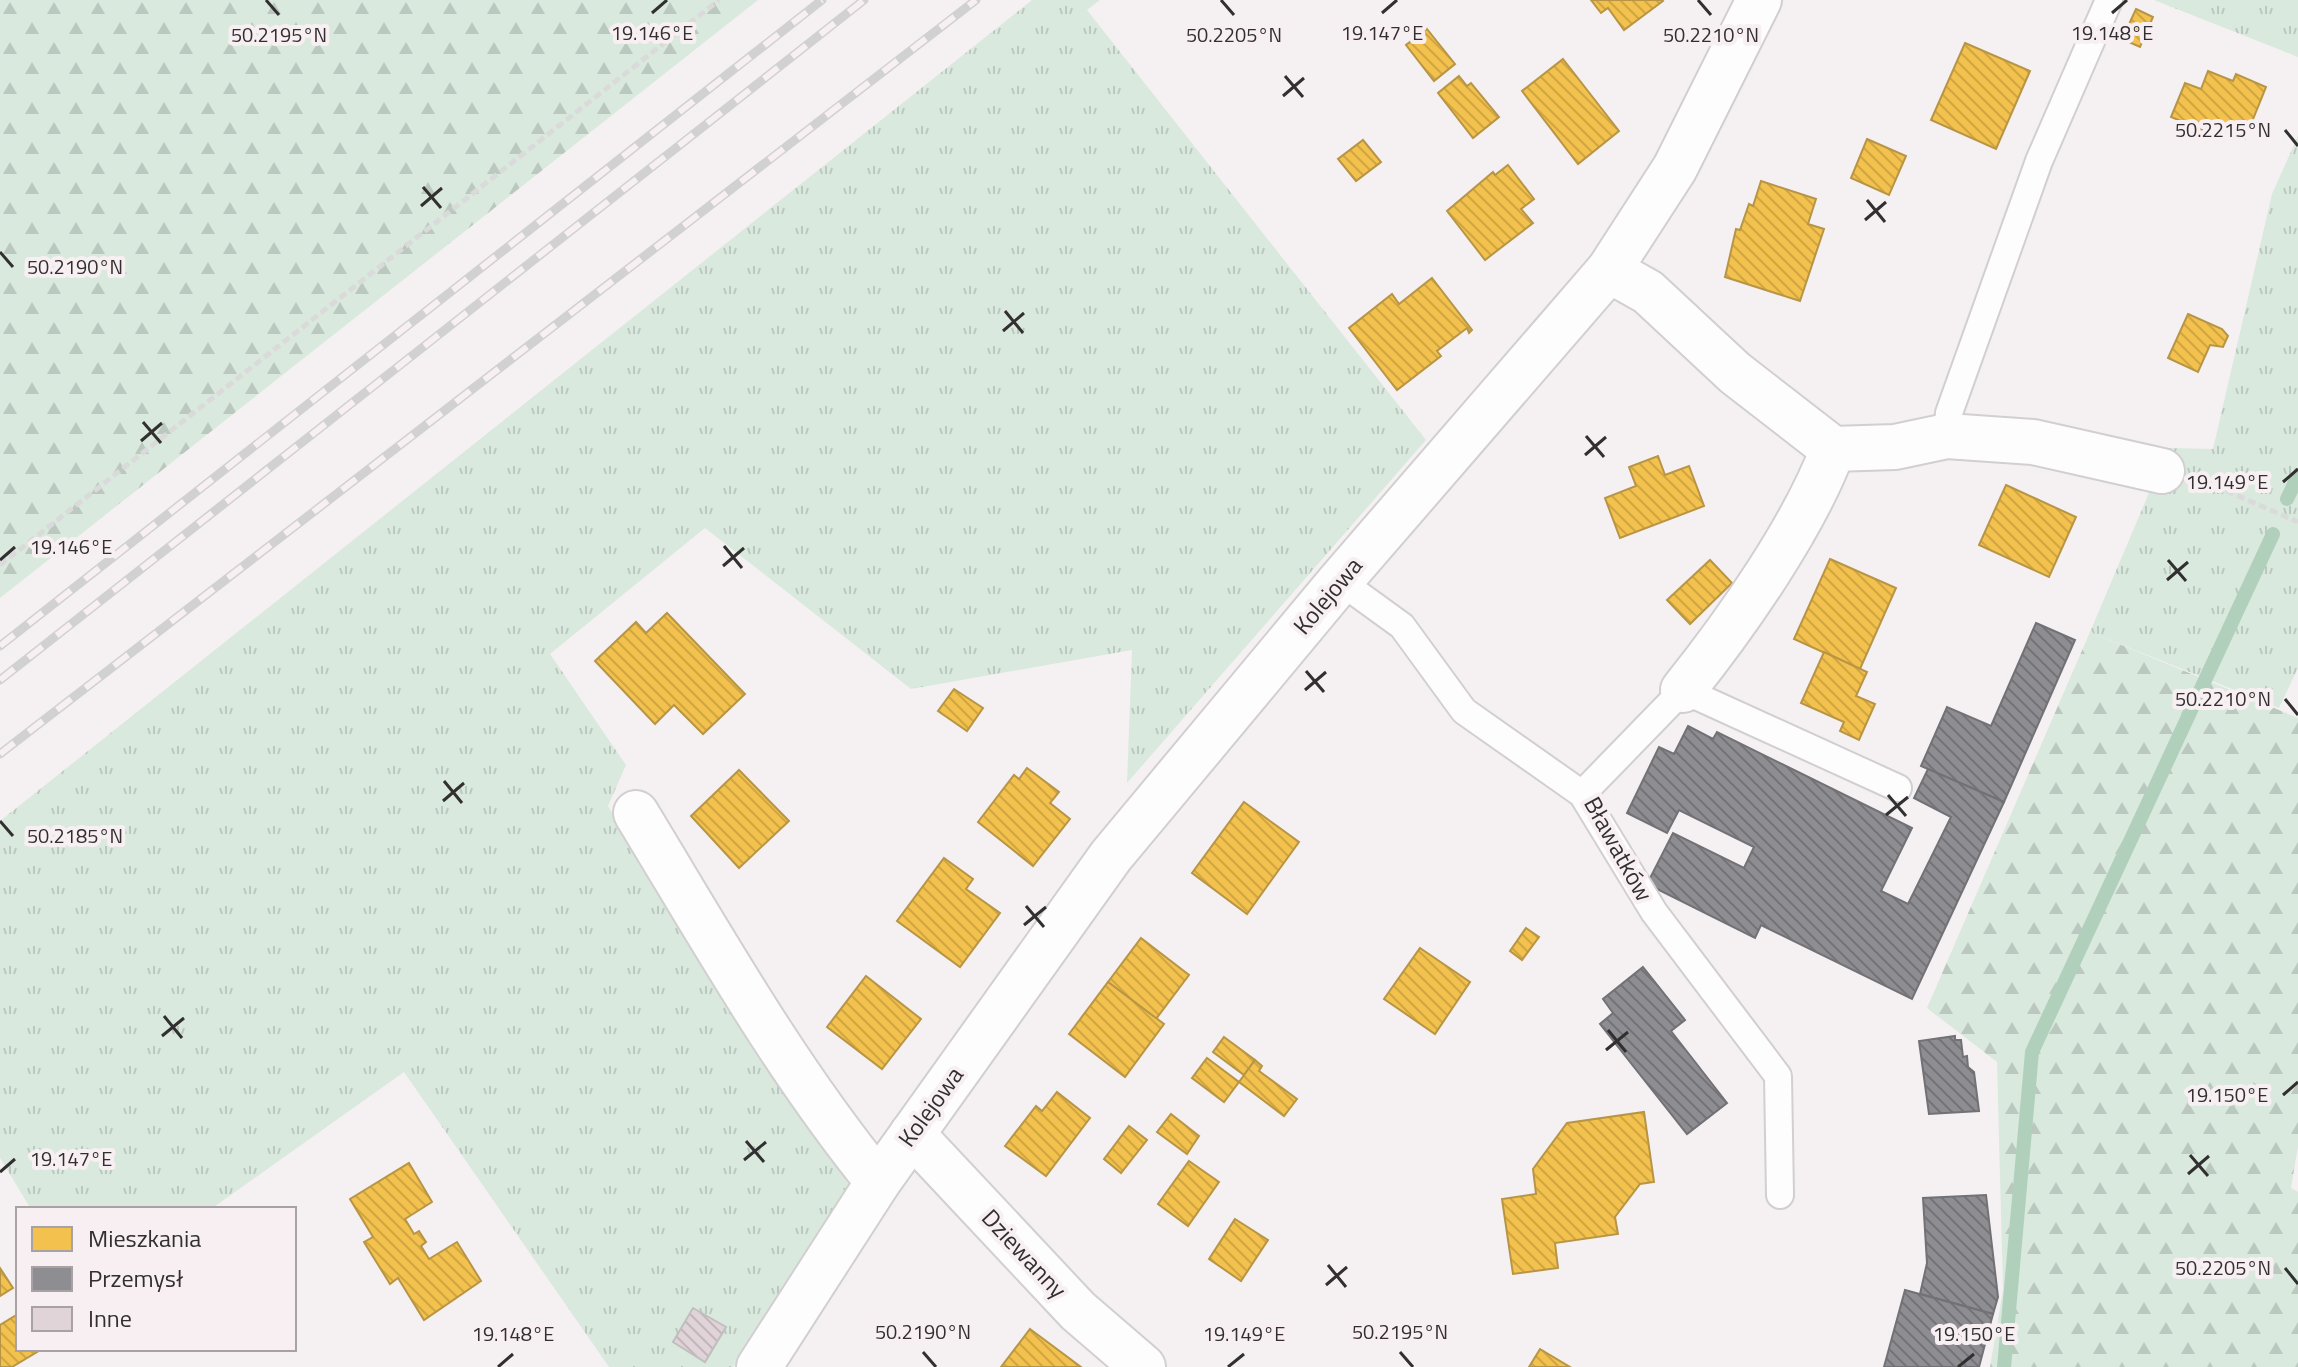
<svg xmlns="http://www.w3.org/2000/svg" width="2298" height="1367" font-family="'Titillium Web',sans-serif">
  <style>
    .grass { fill: url(#grass-tufts) }
    .forest { fill: url(#forest-firs) }
    .homes { fill: url(#homes-back-hatch); stroke: #b89545; stroke-width: 2 }
    .industry { fill: url(#industry-back-hatch); stroke: #727175; stroke-width: 2 }
    .lines { fill: none; stroke-linecap: round; stroke-linejoin: round }
    .stream { stroke: #b0d0bc; stroke-width: 14 }
    .building { fill: url(#building-back-hatch); stroke: #c1bec0; stroke-width: 2 }
    .service-casing { stroke: #d2cfd1; stroke-width: 30 }
    .minor-casing { stroke: #d2cfd1; stroke-width: 48 }
    .path { stroke: #dbdada; stroke-width: 5; stroke-dasharray: 8 4; stroke-linecap: butt }
    .service { stroke: #fefdfd; stroke-width: 26 }
    .minor { stroke: #fefdfd; stroke-width: 44 }
    .rail-casing { stroke: #d1d1d1; stroke-width: 9 }
    .rail { stroke: #f7eff2; stroke-width: 6; stroke-dasharray: 18; stroke-linecap: butt }
    .ticks { fill: none; stroke: #322f30; stroke-width: 3 }
    .labels { text-anchor: middle; stroke-width: 8; stroke-linejoin: round; paint-order: stroke }
    .street-label { font-size: 24px; fill: #322f30; stroke: #f7eff2 }
    .ticks-label { font-size: 20px; text-anchor: middle; fill: #322f30; stroke: #f7eff2; stroke-width: 8; stroke-linejoin: round; paint-order: stroke }
  </style>
  <defs>
    <pattern id="grass-tufts" width="24" height="20" patternUnits="userSpaceOnUse" patternTransform="scale(2)"><rect width="24" height="20" fill="#d9e9de"/><path d="M3 7l-1-3M5 7V3M7 7l1-3M15 17l-1-3M17 17v-4M19 17l1-3" fill="none" stroke="#bbc8bf"/></pattern>
    <pattern id="forest-firs" width="22" height="20" patternUnits="userSpaceOnUse" patternTransform="scale(2)"><rect width="22" height="20" fill="#d9e9de"/><path d="M5 1l3.5 6h-7zM16 11l3.5 6h-7z" fill="#bbc8bf"/></pattern>
    <pattern id="homes-back-hatch" width="6" height="6" patternUnits="userSpaceOnUse" patternTransform="scale(2)"><rect width="6" height="6" fill="#f2c14e"/><path d="M-1 5l2 2M0 0l6 6M5-1l2 2" fill="none" stroke="#d0a644"/></pattern>
    <pattern id="industry-back-hatch" width="6" height="6" patternUnits="userSpaceOnUse" patternTransform="scale(2)"><rect width="6" height="6" fill="#8d8d92"/><path d="M-1 5l2 2M0 0l6 6M5-1l2 2" fill="none" stroke="#747478"/></pattern>
    <pattern id="building-back-hatch" width="6" height="6" patternUnits="userSpaceOnUse" patternTransform="scale(2)"><rect width="6" height="6" fill="#e0d4d9"/><path d="M-1 5l2 2M0 0l6 6M5-1l2 2" fill="none" stroke="#c1b6bb"/></pattern>
  </defs>
  <rect width="100%" height="100%" fill="#f5f1f3"/>
  <g class="grass">
    <path d="M1032 0H1100L1087 10 1426 440 1127 783 1132 650 911 689 705 528 550 654 626 765 608 806 852 1190 733 1367H609L404 1072 211 1209H31L0 1158V821Z"/>
    <path d="M2154 0H2298V57Z"/>
    <path d="M2298 136V668L2279 708 2090 632 2168 448 2213 449 2272 194Z"/>
  </g>
  <g class="forest">
    <path d="M0 0H758L0 598Z"/>
    <path d="M2090 632 2298 718V1146L2291 1188 2298 1192V1367H1990L2003 1290 1997 1062 1927 1008Z"/>
  </g>
  <g class="homes">
    <path d="M1591 0H1662L1663 1 1624 30 1608 8 1601 13Z"/>
    <path d="M2136 9 2153 17 2140 47 2122 39Z"/>
    <path d="M1427 29 1455 64 1434 81 1406 45Z"/>
    <path d="M1965 43 2030 71 1996 149 1931 120Z"/>
    <path d="M1563 59 1619 131 1578 164 1522 91Z"/>
    <path d="M2208 71 2233 81 2236 74 2266 87 2245 139 2215 126 2212 134 2171 117 2185 83 2201 89Z"/>
    <path d="M1459 76 1467 86 1471 83 1499 117 1473 138 1438 93Z"/>
    <path d="M1867 139 1906 156 1889 195 1851 178Z"/>
    <path d="M1363 140 1381 162 1356 181 1338 159Z"/>
    <path d="M1508 165 1534 199 1521 209 1533 223 1485 260 1447 211 1493 172 1495 175Z"/>
    <path d="M1761 181 1816 199 1808 224 1824 229 1800 301 1725 277 1736 229 1740 230 1749 204 1753 206Z"/>
    <path d="M1432 278 1472 330 1469 333 1467 328 1437 351 1441 356 1397 390 1349 328 1392 294 1399 304Z"/>
    <path d="M2188 314 2222 329 2228 336 2223 347 2210 345 2198 372 2168 358Z"/>
    <path d="M1658 456 1665 475 1689 466 1704 506 1620 538 1605 498 1636 486 1629 467Z"/>
    <path d="M2006 485 2076 517 2049 577 1979 545Z"/>
    <path d="M1830 559 1896 588 1860 669 1794 639Z"/>
    <path d="M1710 560 1732 583 1690 624 1667 600Z"/>
    <path d="M667 613 745 694 703 734 674 705 655 724 595 661 636 622 646 633Z"/>
    <path d="M1824 652 1867 672 1856 696 1875 704 1859 740 1840 731 1844 722 1801 703Z"/>
    <path d="M954 689 983 708 967 731 938 711Z"/>
    <path d="M1027 768 1059 792 1050 803 1070 819 1033 866 978 822 1014 775 1019 779Z"/>
    <path d="M739 770 789 821 739 868 691 816Z"/>
    <path d="M1244 802 1299 842 1247 914 1192 873Z"/>
    <path d="M944 858 973 879 966 889 1000 913 960 967 897 921Z"/>
    <path d="M1526 928 1539 937 1522 960 1510 951Z"/>
    <path d="M1141 938 1189 975 1156 1019 1108 982Z"/>
    <path d="M1420 948 1470 982 1435 1034 1384 999Z"/>
    <path d="M866 976 921 1019 882 1069 827 1027Z"/>
    <path d="M1108 982 1164 1024 1125 1077 1069 1034Z"/>
    <path d="M1224 1037 1255 1060 1244 1075 1213 1052Z"/>
    <path d="M1207 1058 1239 1082 1224 1102 1192 1078Z"/>
    <path d="M1255 1060 1262 1066 1259 1071 1297 1099 1284 1116 1239 1082Z"/>
    <path d="M1057 1092 1090 1118 1046 1176 1005 1146 1036 1106 1042 1111Z"/>
    <path d="M1644 1112 1654 1182 1640 1184 1615 1217 1618 1234 1555 1243 1558 1268 1513 1274 1502 1199 1536 1194 1533 1169 1567 1123Z"/>
    <path d="M1171 1114 1199 1136 1187 1154 1157 1132Z"/>
    <path d="M1129 1126 1147 1140 1121 1173 1104 1159Z"/>
    <path d="M1189 1161 1219 1182 1188 1226 1158 1204Z"/>
    <path d="M409 1163 432 1202 405 1219 414 1234 419 1231 426 1242 421 1246 429 1259 457 1242 481 1281 424 1320 398 1278 390 1284 364 1242 373 1237 350 1199Z"/>
    <path d="M1235 1219 1268 1240 1241 1281 1209 1259Z"/>
    <path d="M0 1268 13 1288 0 1296Z"/>
    <path d="M18 1314V1349H42L12 1367H0V1325Z"/>
    <path d="M1030 1329 1081 1367H1001Z"/>
    <path d="M1540 1349 1570 1367H1529Z"/>
  </g>
  <g class="industry">
    <path d="M2036 623 2075 640 2004 802 1921 766 1947 707 1991 726Z"/>
    <path d="M1688 726 1713 739 1717 732 1912 828 1881 891 1908 904 1951 817 1914 798 1928 769 2004 802 1912 999 1761 925 1755 938 1647 884 1673 833 1744 868 1754 847 1679 810 1667 833 1627 813 1659 747 1674 754Z"/>
    <path d="M1643 967 1685 1020 1671 1031 1727 1103 1687 1134 1600 1024 1613 1013 1603 999Z"/>
    <path d="M1955 1036V1040H1961L1963 1057 1967 1056 1968 1067 1974 1072 1979 1111 1929 1114 1919 1041Z"/>
    <path d="M1986 1195 1998 1297 1993 1314 1920 1294 1927 1263 1923 1198Z"/>
    <path d="M1905 1290 1993 1314 1979 1367H1884Z"/>
  </g>
  <g class="lines">
    <g class="stream">
      <path d="M2287 499 2298 476"/>
      <path d="M2004 1367 2032 1052 2273 534"/>
    </g>
  </g>
  <path class="building" d="M693 1308 726 1327 705 1362 673 1342Z"/>
  <g class="lines">
    <defs>
      <g id="service">
        <path d="M1947 436 1949 413 2039 161 2109 0"/>
        <path d="M1340 581 1402 626 1464 711 1582 794 1654 912 1778 1076 1780 1195"/>
        <path d="M1582 794 1683 690 1898 788"/>
      </g>
      <g id="minor">
        <path d="M1609 270 1648 292 1735 373 1833 449 1895 447 1947 436 2033 442 2162 471"/>
        <path d="M1683 690C1736 624 1804 527 1833 449"/>
        <path d="M636 813C712 938 785 1068 878 1182"/>
        <path d="M912 1134 1078 1311 1143 1367"/>
        <path d="M759 1367 878 1182 1111 856 1340 581 1609 270 1675 168 1759 0"/>
      </g>
    </defs>
    <use href="#service" class="service-casing"/>
    <use href="#minor" class="minor-casing"/>
    <g class="path">
      <path d="M2204 481 2298 522"/>
      <path d="M0 565 719 0"/>
    </g>
    <use href="#service" class="service"/>
    <use href="#minor" class="minor"/>
    <defs>
      <g id="rail">
        <path d="M0 646 822 0"/>
        <path d="M0 680 864 0"/>
        <path d="M0 754 976 0"/>
      </g>
    </defs>
    <use href="#rail" class="rail-casing"/>
    <use href="#rail" class="rail"/>
  </g>
  <path class="ticks" d="M266 0 279 15M1221 0 1234 15M1698 0 1711 15M652 13 667 0M1382 13 1397 0M2112 13 2127 0M1285 76 1303 97M1283 96 1304 78M2285 130 2298 146M423 187 441 208M1867 200 1885 222M421 206 442 188M1865 220 1886 202M0 252 13 267M1005 311 1023 333M1003 331 1024 313M143 422 161 443M1586 436 1604 457M141 441 162 423M1585 455 1606 437M2283 482 2298 469M724 546 742 568M0 560 15 547M2168 560 2186 581M723 566 744 548M2167 580 2188 562M1306 671 1324 692M1305 690 1326 672M2285 699 2298 715M444 781 462 803M1888 795 1906 816M443 801 464 783M1886 815 1908 797M0 821 13 836M1026 906 1044 927M1024 925 1046 907M164 1016 182 1038M1608 1030 1626 1052M162 1036 184 1018M1606 1050 1628 1032M2283 1095 2298 1082M746 1141 764 1162M2190 1155 2208 1176M744 1160 766 1142M0 1172 15 1159M2188 1174 2209 1156M1328 1265 1346 1287M2285 1268 2298 1284M1326 1285 1347 1267M923 1352 936 1367M1400 1352 1413 1367M498 1367 513 1354M1228 1367 1244 1354M1958 1367 1974 1354"/>
  <g class="labels">
    <g class="street-label">
      <text transform="translate(1328 596) rotate(-50)" y="8">Kolejowa</text>
      <text transform="translate(1618 849) rotate(61)" y="8">Bławatków</text>
      <text transform="translate(931 1107) rotate(-54)" y="8">Kolejowa</text>
      <text transform="translate(1024 1254) rotate(47)" y="8">Dziewanny</text>
    </g>
  </g>
  <g class="ticks-label">
    <text x="652" y="40">19.146°E</text>
    <text x="1382" y="40">19.147°E</text>
    <text x="2112" y="40">19.148°E</text>
    <text x="279" y="42">50.2195°N</text>
    <text x="1234" y="42">50.2205°N</text>
    <text x="1711" y="42">50.2210°N</text>
    <text x="2223" y="137">50.2215°N</text>
    <text x="75" y="274">50.2190°N</text>
    <text x="2227" y="489">19.149°E</text>
    <text x="71" y="554">19.146°E</text>
    <text x="2223" y="706">50.2210°N</text>
    <text x="75" y="843">50.2185°N</text>
    <text x="2227" y="1102">19.150°E</text>
    <text x="71" y="1166">19.147°E</text>
    <text x="2223" y="1275">50.2205°N</text>
    <text x="923" y="1339">50.2190°N</text>
    <text x="1400" y="1339">50.2195°N</text>
    <text x="513" y="1341">19.148°E</text>
    <text x="1244" y="1341">19.149°E</text>
    <text x="1974" y="1341">19.150°E</text>
  </g>
  <rect x="16" y="1207" width="280" height="144" fill="#f7eff2" stroke="#a8a2a4" stroke-width="2"/>
  <rect x="32" y="1227" width="40" height="24" fill="#f2c14e" stroke="#a8a2a4" stroke-width="2"/>
  <text x="88" y="1247" font-size="24" fill="#322f30">Mieszkania</text>
  <rect x="32" y="1267" width="40" height="24" fill="#8d8d92" stroke="#a8a2a4" stroke-width="2"/>
  <text x="88" y="1287" font-size="24" fill="#322f30">Przemysł</text>
  <rect x="32" y="1307" width="40" height="24" fill="#e0d4d9" stroke="#a8a2a4" stroke-width="2"/>
  <text x="88" y="1327" font-size="24" fill="#322f30">Inne</text>
</svg>
